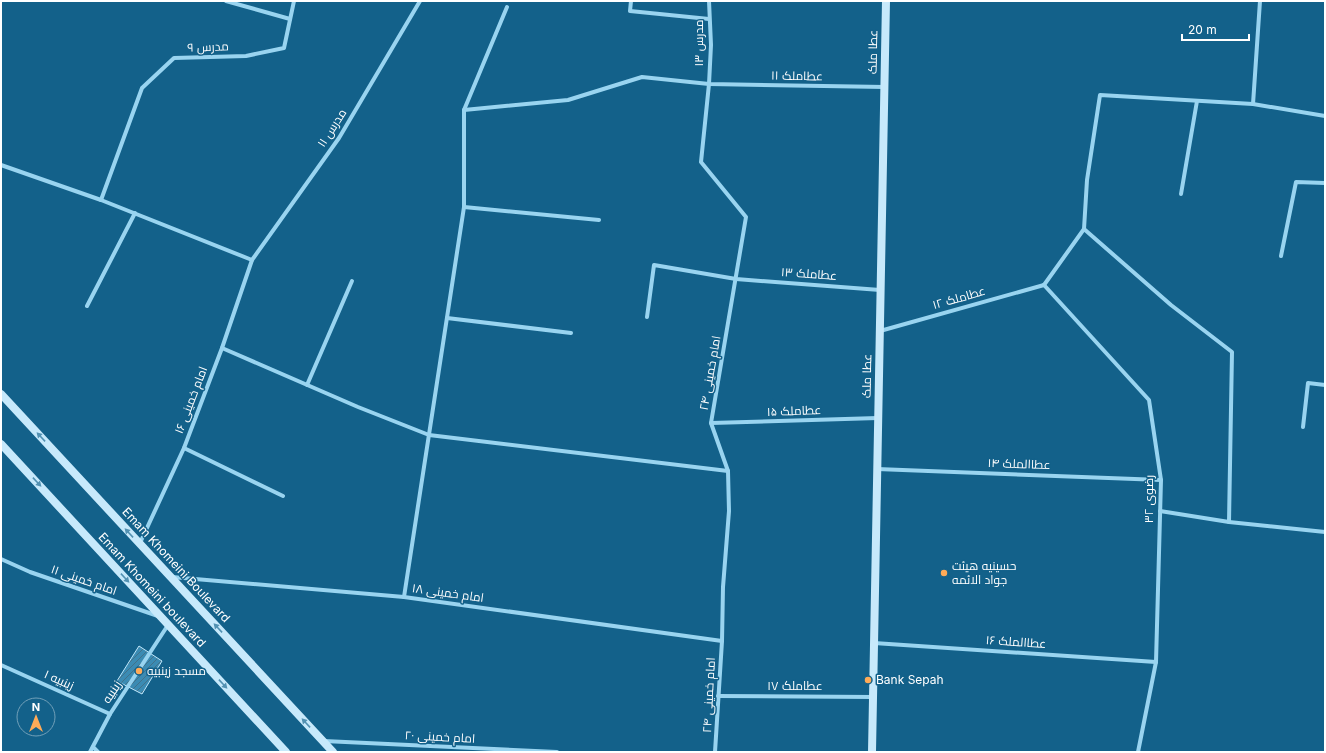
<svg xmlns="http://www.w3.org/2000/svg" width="1326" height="753" font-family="Inter,Cairo,sans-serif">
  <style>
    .building { fill: url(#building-hatch); stroke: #c0e8fc }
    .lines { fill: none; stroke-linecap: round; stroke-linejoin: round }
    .street { stroke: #99d4f0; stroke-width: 4 }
    .secondary { stroke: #c7e9fb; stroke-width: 8 }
    .oneway { fill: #5291b2 }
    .poi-dot { fill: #ffab58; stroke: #13618a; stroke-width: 1.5 }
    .labels { text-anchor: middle; stroke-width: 3; stroke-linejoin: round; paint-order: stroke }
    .street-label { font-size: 12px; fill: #fff; stroke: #13618a }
    .poi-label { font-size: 12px; fill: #fff; stroke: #13618a; text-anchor: start }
  </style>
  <defs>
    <pattern id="building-hatch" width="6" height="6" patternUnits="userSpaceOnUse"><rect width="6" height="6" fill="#3b8bb3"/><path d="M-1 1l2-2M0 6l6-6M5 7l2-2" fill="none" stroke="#42728a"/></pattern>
  </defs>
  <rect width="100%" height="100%" fill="#13618a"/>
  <path class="building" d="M139 646 162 661 142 694 117 681Z"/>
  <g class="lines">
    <g class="street">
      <path d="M226 1 290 19"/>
      <path d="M631 1 630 11 709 19"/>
      <path d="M709 1 711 45 709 84 701 162 746 217 711 423 728 471 729 511 723 587 722 641 715 752"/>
      <path d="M1253 104 1260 1"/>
      <path d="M464 110 568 100 642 77 709 84 885 87"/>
      <path d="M1 165 101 200 252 260"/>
      <path d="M1181 194 1197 101"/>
      <path d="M101 200 142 88 174 58 246 56 284 48 294 1"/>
      <path d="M464 207 599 220"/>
      <path d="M1084 229 1087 180 1100 95 1253 104 1325 116"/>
      <path d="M1281 256 1296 182 1325 183"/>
      <path d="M1044 285 1149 400 1161 480 1156 662 1138 752"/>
      <path d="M1044 285 1084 229 1171 305 1232 352 1229 522 1160 511"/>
      <path d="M87 306 135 213"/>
      <path d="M647 317 654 265 736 279 880 290"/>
      <path d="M447 318 571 333"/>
      <path d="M880 331 1044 285"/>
      <path d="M222 348 358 407 429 435 728 471"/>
      <path d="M307 385 352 281"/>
      <path d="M711 423 878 418"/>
      <path d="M1303 427 1308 383 1325 385"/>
      <path d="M184 448 283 496"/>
      <path d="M877 469 1161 480"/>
      <path d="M1229 522 1325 532"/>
      <path d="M140 543 184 448 222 348 252 260 339 138 420 1"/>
      <path d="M1 559 30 572 158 616"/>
      <path d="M172 577 404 597 722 641"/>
      <path d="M404 597 464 207V110L507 7"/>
      <path d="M874 643 1156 662"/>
      <path d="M1 665 110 714"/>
      <path d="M718 696 873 697"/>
      <path d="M324 741 557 752"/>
      <path d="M93 747 98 752"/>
      <path d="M90 752 110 714 168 625"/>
    </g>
    <g class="secondary">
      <path d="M1 394 333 752"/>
      <path d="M1 444 286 752"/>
      <path d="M872 752 886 1"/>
    </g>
  </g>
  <defs><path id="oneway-solid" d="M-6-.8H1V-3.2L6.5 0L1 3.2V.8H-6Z"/></defs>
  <g class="oneway">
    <use href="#oneway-solid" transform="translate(41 437) rotate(-133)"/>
    <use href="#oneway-solid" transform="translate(37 482) rotate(47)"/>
    <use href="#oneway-solid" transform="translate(129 533) rotate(-133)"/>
    <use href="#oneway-solid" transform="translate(125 578) rotate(47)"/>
    <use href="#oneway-solid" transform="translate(218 628) rotate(-133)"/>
    <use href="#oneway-solid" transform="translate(223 684) rotate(47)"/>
    <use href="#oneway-solid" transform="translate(306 723) rotate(-133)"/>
  </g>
  <g class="poi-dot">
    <circle cx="944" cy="573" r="4"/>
    <circle cx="139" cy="671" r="4"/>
    <circle cx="868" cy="680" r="4"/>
  </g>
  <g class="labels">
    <g class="street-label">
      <text transform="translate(699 43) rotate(-90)" y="4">مدرس ۱۳</text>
      <text transform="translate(208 47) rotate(-2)" y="4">مدرس ۹</text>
      <text transform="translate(873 52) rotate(-89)" y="4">عطا ملک</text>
      <text transform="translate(797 76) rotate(1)" y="4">عطاملک ۱۱</text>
      <text transform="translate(332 128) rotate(-57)" y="4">مدرس ۱۱</text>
      <text transform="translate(809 274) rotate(4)" y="4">عطاملک ۱۳</text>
      <text transform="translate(959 298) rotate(-16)" y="4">عطاملک ۱۲</text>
      <text transform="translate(710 373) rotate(-80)" y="4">امام خمینی ۲۴</text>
      <text transform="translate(867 376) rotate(-89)" y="4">عطا ملک</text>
      <text transform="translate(191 400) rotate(-69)" y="4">امام خمینی ۱۶</text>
      <text transform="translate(794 411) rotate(-2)" y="4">عطاملک ۱۵</text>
      <text transform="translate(1019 464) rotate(2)" y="4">عطاالملک ۱۴</text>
      <text transform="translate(1149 499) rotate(-90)" y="4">رضوی ۳۲</text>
      <text transform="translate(176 565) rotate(47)" y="4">Emam Khomeini Boulevard</text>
      <text transform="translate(84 580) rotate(19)" y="4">امام خمینی ۱۱</text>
      <text transform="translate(152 590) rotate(47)" y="4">Emam Khomeini boulevard</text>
      <text transform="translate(448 593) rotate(8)" y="4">امام خمینی ۱۸</text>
      <text transform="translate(1016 642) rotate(4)" y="4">عطاالملک ۱۶</text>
      <text transform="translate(59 680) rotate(24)" y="4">زینبیه ۱</text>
      <text x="795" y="690">عطاملک ۱۷</text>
      <text transform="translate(112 692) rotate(-57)" y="4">زینبیه</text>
      <text transform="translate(709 695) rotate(-87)" y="4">امام خمینی ۲۴</text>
      <text transform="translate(440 737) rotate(3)" y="4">امام خمینی ۲۰</text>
    </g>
    <g class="poi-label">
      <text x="952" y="570">حسینیه هیئت<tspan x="952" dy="14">جواد الائمه</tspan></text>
      <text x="147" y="675">مسجد زینبیه</text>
      <text x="876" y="684">Bank Sepah</text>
    </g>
  </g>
  <rect width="1326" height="753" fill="none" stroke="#ffffff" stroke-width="4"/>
  <g transform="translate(36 717)"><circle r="19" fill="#13618a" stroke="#71a0b9"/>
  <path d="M0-3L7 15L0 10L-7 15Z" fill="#ffab58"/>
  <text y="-6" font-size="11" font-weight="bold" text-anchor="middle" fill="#ffffff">N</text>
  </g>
  <path d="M1182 34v6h67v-6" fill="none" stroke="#ffffff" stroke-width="2"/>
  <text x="1188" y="34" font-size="12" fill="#ffffff" stroke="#13618a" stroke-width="3" paint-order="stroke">20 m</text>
</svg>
